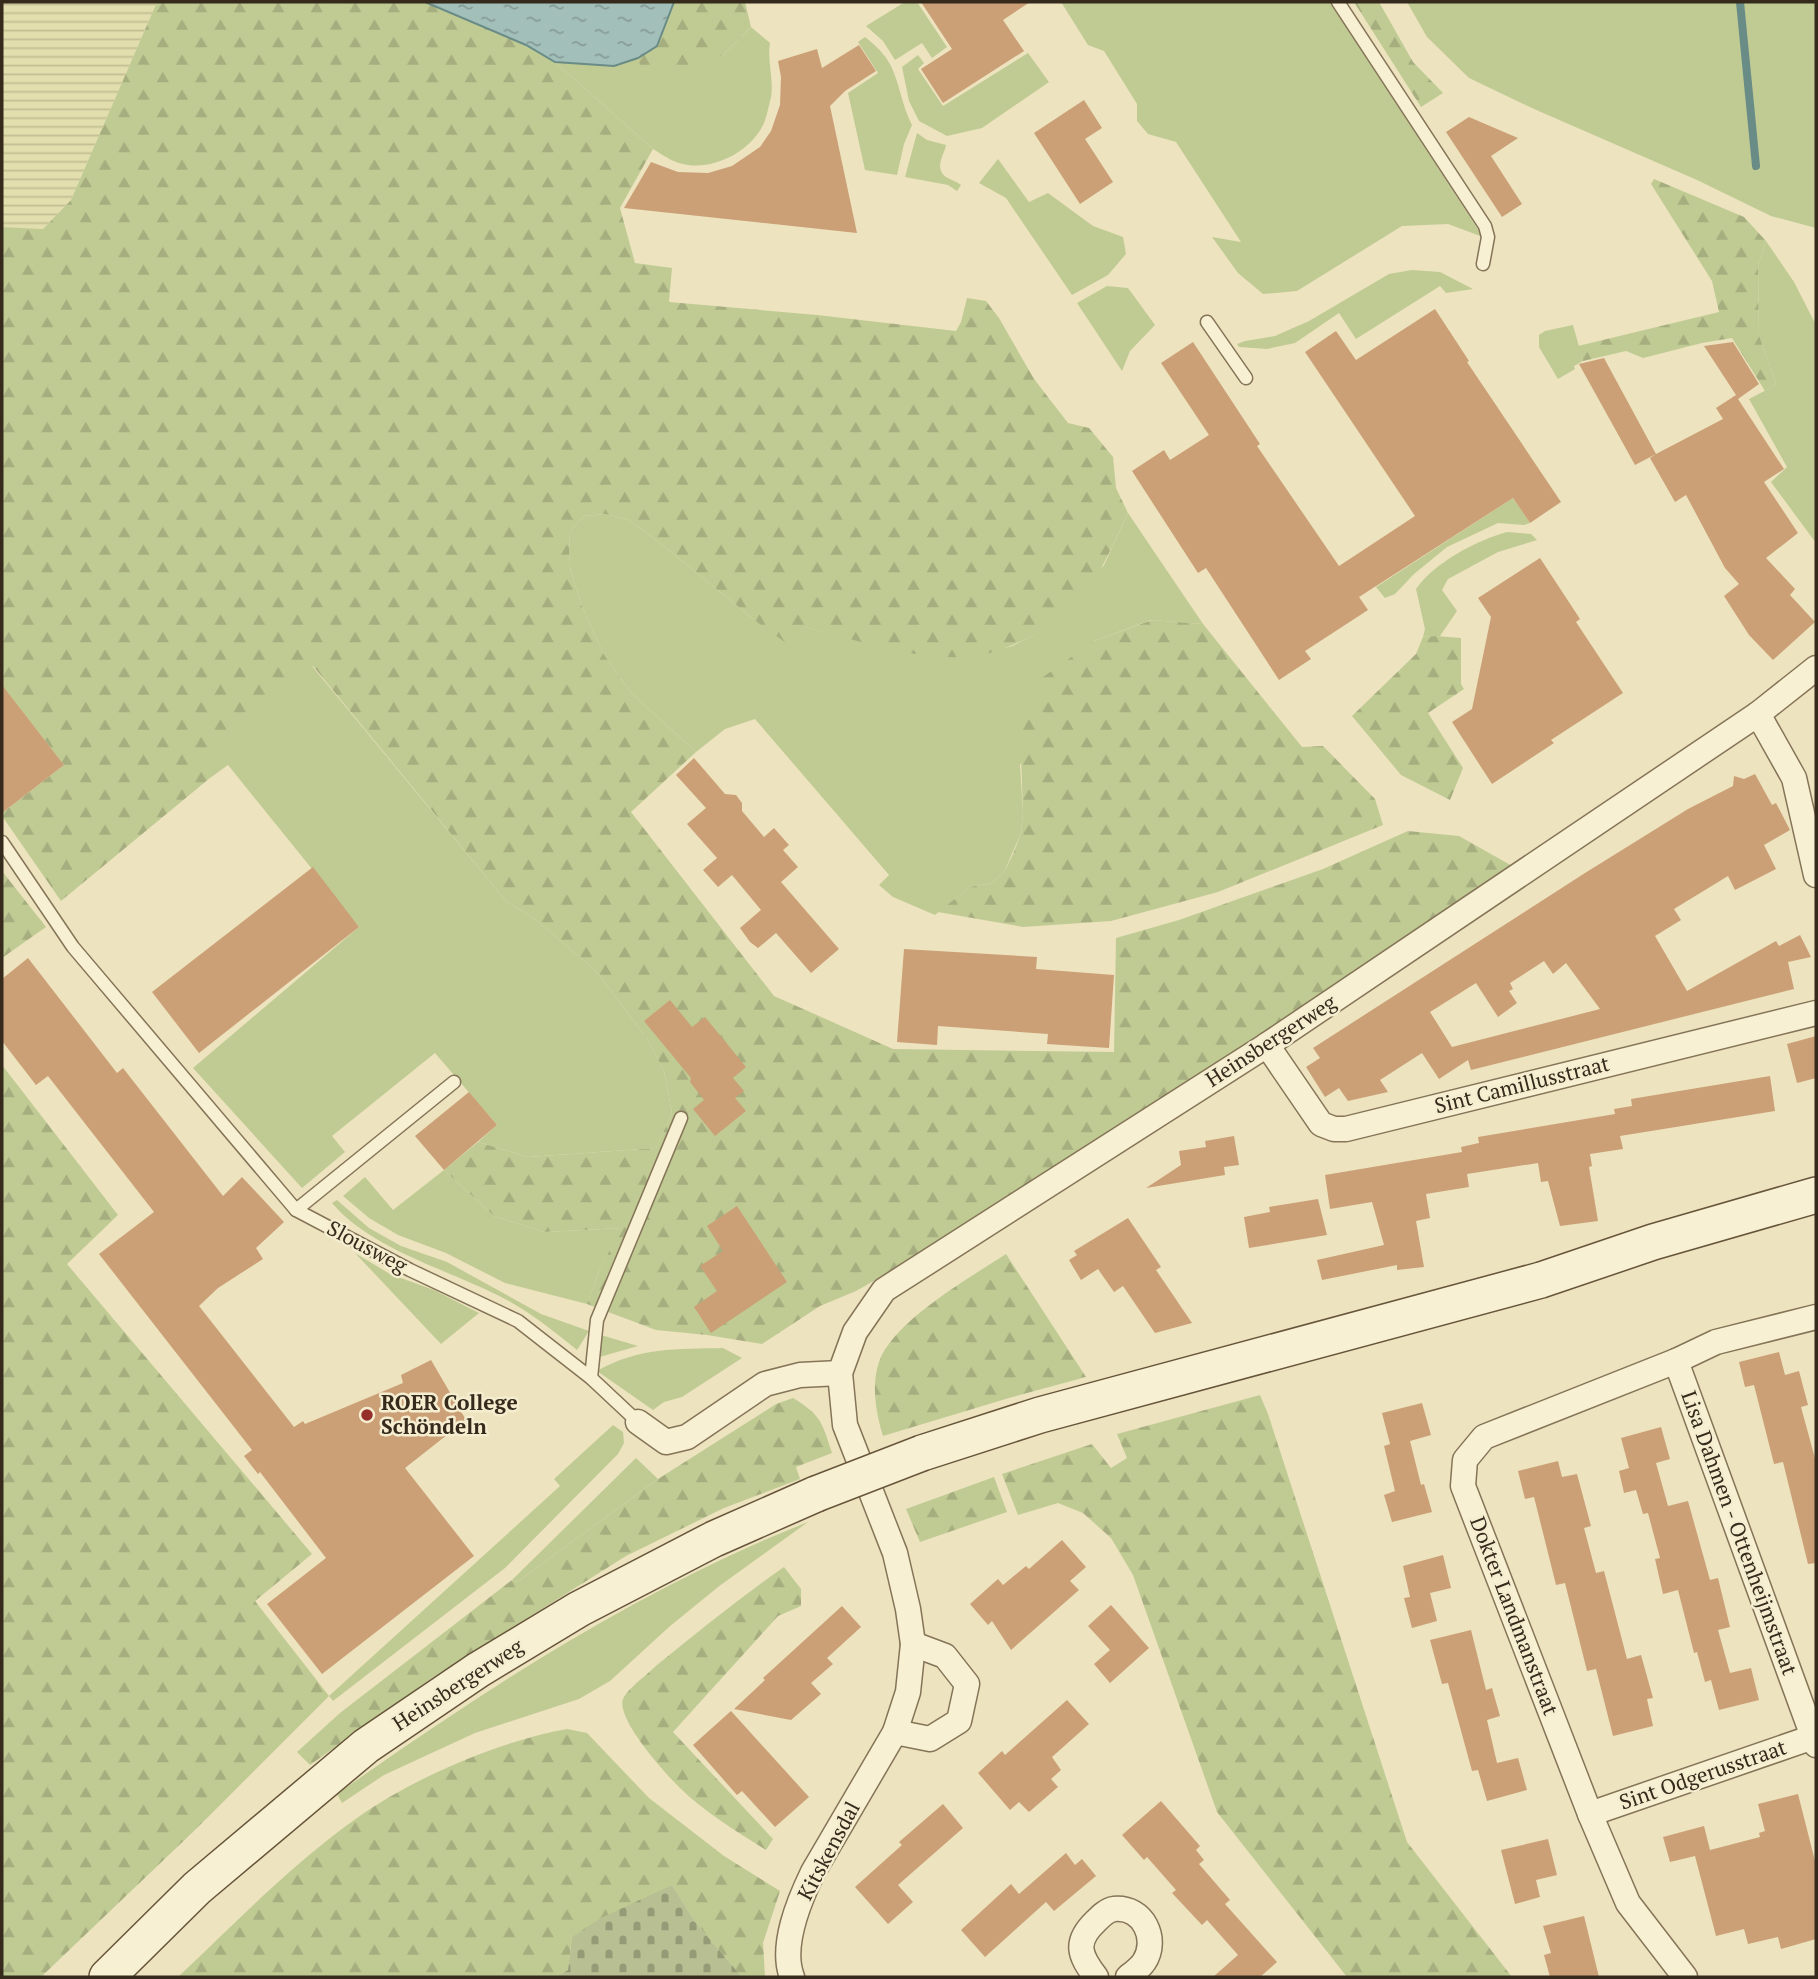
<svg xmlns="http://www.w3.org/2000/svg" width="1818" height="1979" font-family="'PT Serif',serif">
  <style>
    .farmland { fill: url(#farmland-rules) }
    .green { fill: #c0cb94 }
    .forest { fill: url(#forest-firs) }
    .cemetery { fill: url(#cemetery-stones) }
    .water { fill: url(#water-ripples); stroke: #6a8c87; stroke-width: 2 }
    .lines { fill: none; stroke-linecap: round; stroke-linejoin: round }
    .stream { stroke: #6a8c87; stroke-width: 8 }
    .building { fill: #cba076; fill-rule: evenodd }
    .service-casing { stroke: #857458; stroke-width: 15 }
    .minor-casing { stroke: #857458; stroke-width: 27 }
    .secondary-casing { stroke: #67553b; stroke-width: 38 }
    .service { stroke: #f8f0d2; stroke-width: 12 }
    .minor { stroke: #f8f0d2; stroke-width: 24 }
    .secondary { stroke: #f8f0d2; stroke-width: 35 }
    .secondary-bridge-casing { stroke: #67553b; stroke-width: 38; stroke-linecap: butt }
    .secondary-bridge { stroke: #f8f0d2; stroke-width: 35 }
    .poi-dot { fill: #943029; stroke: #f5edcf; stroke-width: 2.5 }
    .labels { text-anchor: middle; stroke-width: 5; stroke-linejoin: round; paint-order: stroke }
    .street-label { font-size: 21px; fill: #352a1c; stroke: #f5edcf }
    .poi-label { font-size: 21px; font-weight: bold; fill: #352a1c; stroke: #f5edcf; text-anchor: start }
  </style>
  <defs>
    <pattern id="farmland-rules" width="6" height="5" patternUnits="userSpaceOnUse" patternTransform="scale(1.75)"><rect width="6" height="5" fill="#e2dead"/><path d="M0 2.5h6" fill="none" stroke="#c2bf94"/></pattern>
    <pattern id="forest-firs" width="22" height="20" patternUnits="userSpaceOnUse" patternTransform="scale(1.75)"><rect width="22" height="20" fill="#c0cb94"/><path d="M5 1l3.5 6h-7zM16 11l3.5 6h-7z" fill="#a6ae7f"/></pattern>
    <pattern id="cemetery-stones" width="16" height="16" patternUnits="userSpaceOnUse" patternTransform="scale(1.75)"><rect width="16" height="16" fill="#b7bf93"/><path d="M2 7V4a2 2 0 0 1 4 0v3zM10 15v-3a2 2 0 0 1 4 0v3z" fill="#969b77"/></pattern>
    <pattern id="water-ripples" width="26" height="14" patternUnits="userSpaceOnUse" patternTransform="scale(1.75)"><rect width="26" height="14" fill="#a3bfb9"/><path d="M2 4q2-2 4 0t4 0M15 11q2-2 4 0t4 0" fill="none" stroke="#869b96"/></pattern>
  </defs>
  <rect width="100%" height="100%" fill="#ede3bf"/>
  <path class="farmland" d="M2 2H157L71 200 43 229 2 227Z"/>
  <g class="green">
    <path d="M905 2H917L947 47 932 58 922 43 895 60 883 41 866 26Z"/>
    <path d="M1061 2H1330L1483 237 1448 224 1402 226 1297 291 1263 294 1238 273 1212 237 1241 242 1176 142 1148 134 1137 121V104L1104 51 1088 45Z"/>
    <path d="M1407 2H1816V228L1771 216 1697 180 1534 109 1469 78 1427 37Z"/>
    <path d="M751 27 770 43C767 61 774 79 771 97 769 105 767 115 764 123 752 150 717 169 688 165 674 163 664 156 653 149L555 62 614 66 638 58 642 69 723 55Z"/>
    <path d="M865 37C875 45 885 54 891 66 900 85 902 106 912 125L904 144 897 175 865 170 848 93 878 73 858 42Z"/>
    <path d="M1028 53 1049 82 982 128 947 136 919 121 909 101 902 67 918 55 924 63 918 69 943 106Z"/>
    <path d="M917 133 927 140 946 145C944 155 934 168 946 177 951 180 956 181 961 185L957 191 948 185 905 177Z"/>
    <path d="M998 159 1029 202 1048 193 1093 226 1123 237 1126 254 1108 275 1072 295 1006 198 979 183Z"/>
    <path d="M1766 241 1794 282 1816 325V543L1771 482 1787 467 1749 399 1776 385 1759 335 1758 265Z"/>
    <path d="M1412 270 1440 272 1473 289 1446 293 1440 286 1356 339 1339 313 1295 343 1267 349 1239 347 1237 344 1245 341 1275 336 1309 321 1389 274Z"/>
    <path d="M1107 286 1128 288 1155 325 1130 351 1122 371 1077 303Z"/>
    <path d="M1573 325 1583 361 1574 366 1575 369 1558 379 1539 347V335L1545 331Z"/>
    <path d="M1513 498 1530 523 1524 525 1498 523 1447 547 1414 574 1395 594 1385 598 1376 587Z"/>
    <path d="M1128 513 1203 624 1151 620 1094 641 1020 765 1023 812 1021 833 1004 872 992 883 970 887 935 915 893 897 879 885 889 875 755 719 725 729 696 752 631 693 603 653 581 604 569 564 570 531 584 516 605 514 629 520 660 543 757 622 805 627 903 651 975 656 1012 646 1038 633 1104 565Z"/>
    <path d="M1507 532 1531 534 1537 540 1498 552 1448 579 1442 590 1457 611 1440 636 1423 637 1425 629 1416 589C1434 563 1477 540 1507 532Z"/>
    <path d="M312 666 506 901 535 919 596 971 648 1040 664 1071 672 1113 656 1148 528 1157 478 1142 497 1125 435 1053 332 1136 345 1152 302 1188 193 1068 359 927 228 765 210 778 196 757Z"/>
    <path d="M444 1170 494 1216 544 1232 622 1228 599 1271 587 1304 505 1283 446 1253 398 1235 369 1218 343 1196 365 1177 393 1210Z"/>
    <path d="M337 1200 369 1228 401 1246 447 1262 541 1314 589 1331 577 1350C555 1332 532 1314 507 1300 451 1270 373 1251 332 1203Z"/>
    <path d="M355 1253 390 1274 434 1290 479 1313 441 1344Z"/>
    <path d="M601 1335 638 1346 596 1358Z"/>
    <path d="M723 1348 742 1358 682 1397 664 1402 653 1410 597 1371C639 1347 676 1349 723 1348Z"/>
    <path d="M613 1425 623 1432 624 1443 618 1454 505 1568 333 1701 329 1696 560 1486 554 1479Z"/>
    <path d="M636 1458 658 1479 517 1582 512 1580Z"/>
    <path d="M808 1522 718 1587 669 1627 610 1681 579 1699 475 1733 384 1775 342 1803 337 1794C486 1689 638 1589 808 1522Z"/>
  </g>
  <g class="forest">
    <path d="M157 2H425L526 45 555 62 653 149 620 208 635 263 672 268 669 302 817 315 956 331 961 322 967 298 986 301 999 318 1034 379 1068 423 1089 428 1113 457 1116 488 1128 513C1112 547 1093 593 1063 618 1053 627 1038 633 1026 639 1010 646 992 654 975 656 922 663 857 640 805 627L786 643 757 622 660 543 629 520 605 514 584 516 570 531 569 564 581 604 603 653 631 693 696 752 631 812 774 996 893 1049 1114 1052 1116 938 1179 920 1323 869 1408 831 1459 836 1514 867 1233 1061 886 1274 856 1291 820 1306 762 1344 707 1335 656 1330 587 1304 599 1271 621 1228 544 1232 494 1216 444 1170 478 1142 528 1157 656 1148 672 1113 664 1071 648 1040 596 971 535 919 506 901 313 666 197 757 210 778 61 901 2 816V813L64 765 10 696 2 702V227L43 229 71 200Z"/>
    <path d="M674 2H745L751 27 723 55 690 66 641 69 638 58 657 46Z"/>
    <path d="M1354 2H1379L1413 62 1443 93 1421 107Z"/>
    <path d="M1654 179 1744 217 1766 241 1758 265 1759 335 1776 385 1765 391 1732 338 1702 343 1643 358 1626 351 1583 361 1578 346 1719 312 1712 281 1651 184Z"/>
    <path d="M1152 620 1203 624 1302 747 1323 746 1375 799 1383 825 1218 892 1111 921 1023 927 938 912 970 887 992 883 1004 872 1013 854 1021 833 1023 812 1020 729 1043 677 1094 641Z"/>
    <path d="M1436 636 1461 638V684L1464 689 1428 713 1463 768 1450 800 1401 775 1352 716 1416 654 1423 637Z"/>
    <path d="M2 871 46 927 2 958Z"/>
    <path d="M2 1065 118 1215 67 1264 312 1554 255 1601 329 1696 194 1831 41 1977H2Z"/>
    <path d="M1006 1254 1086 1377 1009 1398 883 1436C876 1413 871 1386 879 1362 893 1321 971 1277 1006 1254Z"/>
    <path d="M1260 1395 1268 1414 1407 1842 1512 1977H1347L1217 1812 1133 1575 1111 1538 1083 1513 1058 1503 1018 1515 1002 1474 1092 1444 1111 1468 1127 1458 1117 1434Z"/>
    <path d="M793 1398C821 1415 822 1422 832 1453L796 1467 800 1479 724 1508 626 1556 432 1678 310 1765 297 1752 340 1713 512 1580 517 1582 658 1479 776 1404Z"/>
    <path d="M994 1477 1007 1512 920 1542 906 1509Z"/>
    <path d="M784 1567 801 1589V1606L778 1616 673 1732 773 1839 766 1850C736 1831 704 1812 679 1787 665 1773 616 1719 623 1699 627 1689 649 1673 657 1665 699 1631 740 1598 784 1567Z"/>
    <path d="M567 1729 587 1733 649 1798 724 1856 780 1891 763 1943 765 1977H742L696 1923 672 1885 572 1937 568 1970 555 1977H178C235 1923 292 1864 357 1818 413 1778 499 1741 567 1729Z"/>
  </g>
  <path class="cemetery" d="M672 1885 696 1923 742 1977H555L568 1970 572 1937 601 1918Z"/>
  <path class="water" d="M425 2H674L657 46 638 58 614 66 555 62 526 45Z"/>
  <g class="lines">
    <path class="stream" d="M1740 2 1756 166"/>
  </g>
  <g class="building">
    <path d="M921 2H1030L1003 20 1024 51 943 103 921 69 952 49Z"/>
    <path d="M859 45 876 71 845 91 830 106 857 233 624 208 651 162 678 172 708 173 732 166 760 147 771 131 780 105 781 77 778 61 817 49 822 68Z"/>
    <path d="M1084 100 1102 128 1085 139 1113 182 1080 204 1034 133Z"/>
    <path d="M1469 117 1518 138 1491 156 1522 204 1502 217 1446 132Z"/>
    <path d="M1435 309 1469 361 1467 362 1561 502 1530 523 1513 498 1359 597 1368 610 1305 651 1311 659 1279 680 1206 568 1198 573 1132 471 1164 450 1170 460 1209 435 1161 363 1193 342 1260 444 1257 446 1339 566 1415 516 1305 352 1336 331 1356 360Z"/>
    <path d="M1733 342 1759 384 1738 399 1784 469 1764 482 1798 533 1766 558 1795 589 1790 595 1815 622 1773 660 1749 635 1724 596 1739 584 1725 568 1686 495 1675 502 1650 458 1656 454 1635 465 1579 364 1604 358 1656 454 1723 419 1716 408 1736 395 1704 346Z"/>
    <path d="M1540 558 1580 619 1576 622 1623 693 1551 740 1554 743 1492 784 1452 722 1472 709 1491 617 1478 598Z"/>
    <path d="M2 685 64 765 2 813Z"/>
    <path d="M694 758 725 794 736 795 742 803V811L764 837 774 828 789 845 783 850 798 867 781 882 839 949 811 973 776 933 758 948 750 942 740 928 761 910 732 875 718 887 703 870 717 858 687 824 706 808 676 775Z"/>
    <path d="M1755 774 1772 805 1776 803 1790 830 1764 845 1776 869 1735 890 1728 876 1674 909 1681 920 1655 936 1687 991 1776 941 1779 946 1800 935 1811 957 1788 962 1794 989 1471 1070 1468 1060 1439 1079 1422 1053 1380 1080 1388 1092 1348 1101 1339 1088 1325 1097 1306 1067 1320 1058 1313 1048 1585 873 1688 809 1733 786 1734 776 1744 779ZM1544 961 1553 974 1566 963 1600 1009 1452 1047 1430 1012 1476 983 1498 1017 1517 1003 1509 991 1513 989 1510 983Z"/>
    <path d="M313 867 359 927 199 1053 152 992Z"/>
    <path d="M904 949 1037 957 1036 969 1114 975 1109 1048 1047 1044 1048 1034 938 1026 937 1045 897 1042Z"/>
    <path d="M28 958 117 1073 123 1068 223 1196 242 1177 284 1222 256 1248 263 1259 218 1288 199 1306 294 1427 303 1421 305 1424 403 1383 401 1375 431 1360 466 1420 405 1468 474 1556 322 1674 267 1604 326 1558 260 1472 258 1474 244 1456 252 1450 99 1254 154 1212 48 1076 36 1085 2 1041V979Z"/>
    <path d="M670 1000 692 1027 705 1017 746 1067 733 1078 744 1091 735 1098 746 1111 715 1136 693 1109 704 1100 690 1082 691 1078 644 1021Z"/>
    <path d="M1816 1036V1078L1797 1083 1787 1044Z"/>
    <path d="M1770 1076 1775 1111 1620 1136 1623 1149 1590 1154 1592 1166 1589 1167 1598 1221 1560 1226 1548 1181 1541 1182 1538 1163 1467 1174 1469 1187 1426 1194 1430 1218 1416 1221 1424 1267 1397 1270V1265L1322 1280 1317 1260 1384 1245 1372 1202 1330 1209 1325 1175 1462 1152 1461 1147 1479 1143 1478 1137 1615 1114 1614 1109 1632 1106 1631 1099Z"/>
    <path d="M469 1092 497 1125 444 1170 415 1136Z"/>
    <path d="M1234 1136 1239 1165 1224 1167 1225 1175 1146 1188 1181 1165 1179 1151 1206 1147 1205 1141Z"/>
    <path d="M1318 1199 1327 1235 1249 1248 1244 1217 1270 1212 1269 1207Z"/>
    <path d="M737 1206 787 1282 711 1333 694 1307 717 1291 700 1266 723 1251 707 1226Z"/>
    <path d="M1128 1218 1161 1267 1156 1270 1192 1323 1155 1333 1123 1286 1114 1292 1098 1269 1081 1280 1069 1260 1077 1255 1074 1251Z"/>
    <path d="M1779 1352 1785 1375 1799 1371 1808 1405 1801 1407 1816 1462V1563L1808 1564 1783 1462 1774 1464 1754 1385 1745 1387 1739 1362Z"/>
    <path d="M1422 1403 1431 1435 1410 1441 1421 1485 1424 1484 1432 1512 1392 1522 1384 1495 1395 1491 1384 1446 1390 1444 1382 1413Z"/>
    <path d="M1661 1427 1670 1459 1656 1463 1668 1506 1688 1501 1710 1580 1718 1578 1730 1627 1718 1630 1730 1673 1751 1668 1759 1700 1719 1710 1711 1680 1705 1682 1697 1652 1694 1653 1678 1590 1663 1594 1655 1559 1660 1558 1648 1513 1643 1514 1636 1490 1624 1493 1619 1471 1629 1468 1621 1438Z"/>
    <path d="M1558 1461 1562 1477 1577 1474 1591 1526 1584 1528 1596 1573 1604 1571 1627 1659 1641 1655 1653 1698 1647 1699 1653 1726 1613 1736 1596 1669 1587 1671 1565 1583 1556 1585 1534 1497 1525 1499 1518 1471Z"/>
    <path d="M1062 1540 1086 1567 1070 1581 1079 1590 1011 1650 992 1621 988 1625 970 1604 998 1579 1003 1585 1026 1566 1029 1569Z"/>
    <path d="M1443 1555 1451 1588 1430 1593 1437 1621 1412 1628 1404 1598 1410 1597 1403 1566Z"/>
    <path d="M1111 1605 1149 1648 1110 1683 1094 1664 1110 1650 1088 1626Z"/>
    <path d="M842 1606 861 1627 827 1658 833 1664 811 1683 821 1694 791 1720 734 1709 765 1680 763 1678Z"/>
    <path d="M1471 1630 1486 1690 1492 1688 1500 1716 1487 1720 1497 1763 1518 1758 1527 1790 1487 1801 1478 1770 1472 1771 1448 1683 1442 1684 1430 1640Z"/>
    <path d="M1067 1700 1089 1724 1052 1757 1061 1770 1051 1779 1058 1787 1029 1812 1019 1802 1010 1810 978 1773 1002 1751 1005 1755Z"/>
    <path d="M731 1711 809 1797 775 1827 742 1791 737 1795 693 1745Z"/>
    <path d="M1798 1794 1816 1865V1939L1781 1949 1778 1937 1748 1944 1744 1929 1716 1936 1695 1856 1670 1862 1663 1837 1704 1826 1710 1850 1760 1837 1759 1833 1765 1831 1758 1804Z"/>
    <path d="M1161 1801 1200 1846 1196 1850 1204 1860 1199 1864 1230 1900 1225 1904 1277 1962 1260 1977H1213L1238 1955 1207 1920 1202 1925 1172 1893 1176 1890 1147 1857 1144 1860 1122 1835Z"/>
    <path d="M943 1804 963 1828 898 1885 913 1902 888 1924 855 1887 902 1845 899 1842Z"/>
    <path d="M1548 1839 1557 1875 1536 1880 1540 1897 1515 1904 1501 1850Z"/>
    <path d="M1066 1853 1075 1865 1082 1859 1096 1876 1054 1911 1046 1902 985 1957 961 1930 1011 1884 1019 1894Z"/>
    <path d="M1584 1916 1599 1977H1550L1544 1955 1551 1953 1543 1926Z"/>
  </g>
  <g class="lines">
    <defs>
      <g id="service">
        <path d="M1338 2 1485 226 1488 237 1483 264"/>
        <path d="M1207 322 1246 378"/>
        <path d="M2 842 73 947 296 1210 410 1270 518 1321 591 1378 638 1422"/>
        <path d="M296 1210 454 1082"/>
        <path d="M591 1378 597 1320 681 1118"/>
      </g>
      <g id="minor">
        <path d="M1758 714 1794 778 1816 875"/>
        <path d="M1267 1045 1321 1124 1334 1129H1346L1816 1013"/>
        <path d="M1676 1361 1816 1745"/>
        <path d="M638 1422 666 1442 687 1437 765 1384 800 1375 840 1373"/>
        <path d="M895 1732 930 1739 959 1721 967 1684 945 1656 913 1644"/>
        <path d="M1590 1814 1816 1736"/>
        <path d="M792 1977C780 1946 799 1901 813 1872L895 1732 908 1692 913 1644 908 1609 895 1553 845 1425 840 1373 855 1332 884 1290 1267 1045 1758 714 1816 668"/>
        <path d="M1096 1977C1079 1955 1074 1942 1096 1921 1101 1916 1107 1910 1114 1909 1143 1906 1159 1939 1144 1962 1140 1968 1133 1973 1128 1977"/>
        <path d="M1685 1977 1628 1903 1590 1814 1463 1486 1465 1460 1484 1437 1676 1361 1716 1342 1816 1317"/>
      </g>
      <g id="secondary">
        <path d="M922 1453 1040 1415 1541 1280 1653 1242 1816 1195"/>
        <path d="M107 1977 197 1888 366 1746 478 1670 579 1609 714 1539 816 1494"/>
      </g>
    </defs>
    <use href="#service" class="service-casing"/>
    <use href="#minor" class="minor-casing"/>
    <use href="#secondary" class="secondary-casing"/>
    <use href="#service" class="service"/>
    <use href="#minor" class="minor"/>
    <use href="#secondary" class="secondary"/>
    <defs>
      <path id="secondary-bridge" d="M816 1494 922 1453"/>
    </defs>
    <use href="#secondary-bridge" class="secondary-bridge-casing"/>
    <use href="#secondary-bridge" class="secondary-bridge"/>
  </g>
  <circle class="poi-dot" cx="367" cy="1415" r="7"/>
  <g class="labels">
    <g class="street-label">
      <text transform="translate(1271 1041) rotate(-33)" y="7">Heinsbergerweg</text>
      <text transform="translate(1522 1085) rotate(-14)" y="7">Sint Camillusstraat</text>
      <text transform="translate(367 1247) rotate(28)" y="7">Slousweg</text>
      <text transform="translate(1739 1533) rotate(70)" y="7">Lisa Dahmen - Ottenheijmstraat</text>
      <text transform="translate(1514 1616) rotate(69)" y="7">Dokter Landmanstraat</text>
      <text transform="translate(458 1685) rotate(-33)" y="7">Heinsbergerweg</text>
      <text transform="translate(1703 1775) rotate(-19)" y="7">Sint Odgerusstraat</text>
      <text transform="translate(829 1851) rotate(-62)" y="7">Kitskensdal</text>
    </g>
    <g class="poi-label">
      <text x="381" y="1410">ROER College<tspan x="381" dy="24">Schöndeln</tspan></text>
    </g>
  </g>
  <rect width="1818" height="1979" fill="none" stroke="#352a1c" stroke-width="7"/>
</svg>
